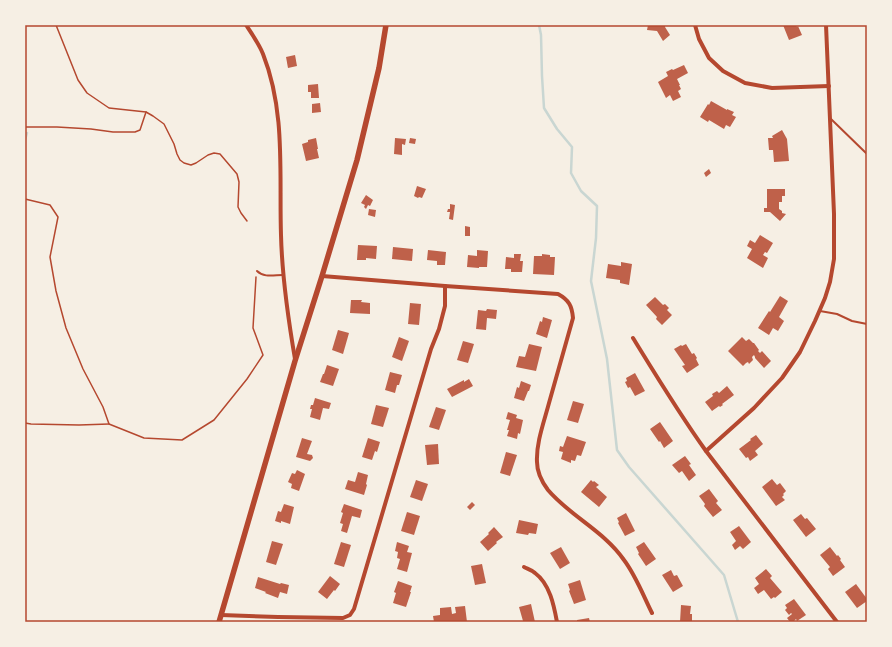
<svg xmlns="http://www.w3.org/2000/svg" width="892" height="647" font-family="Overpass,sans-serif">
  <style>
    .lines { fill: none; stroke-linecap: round; stroke-linejoin: round }
    .stream { stroke: #c9d6d2; stroke-width: 2.5 }
    .building { fill: #bf614a }
    .path { stroke: #b5482f; stroke-width: 1.5 }
    .service { stroke: #b5482f; stroke-width: 2 }
    .minor { stroke: #b5482f; stroke-width: 4 }
    .secondary { stroke: #b5482f; stroke-width: 5.5 }
    .neatline { fill: none; stroke: #b5482f; stroke-width: 1.5 }
  </style>
  <rect width="100%" height="100%" fill="#f6efe4"/>
  <g class="lines">
    <g class="stream">
      <path d="M539 25 541 35 542 76 544 108 557 129 572 147 571 173 581 191 597 206 596 238 591 281 607 359 617 450 629 467 724 575 738 622"/>
      <path d="M25 140 27 133"/>
    </g>
  </g>
  <g class="building">
    <path d="M648 25H665V27L670 35 663 41 657 31 647 30Z"/>
    <path d="M783 25H796L797 27 798 26 802 35 789 40Z"/>
    <path d="M295 55 297 66 288 68 286 57Z"/>
    <path d="M684 65 688 73 677 79 680 85H679L681 89 678 91 681 97 673 101 670 95 666 98 658 82 668 76 666 72 672 69 673 70Z"/>
    <path d="M318 84 319 98H311V92H308V85Z"/>
    <path d="M711 101 727 110V109L734 112 732 115 736 117 730 127 726 125 724 129 709 120 708 122 700 117 708 104 709 105Z"/>
    <path d="M320 103 321 112 312 113V104Z"/>
    <path d="M782 130 787 139 789 161 774 162 773 150H769L768 138H773L772 136Z"/>
    <path d="M316 138 318 149H317L319 158 306 161 302 144 308 142V140Z"/>
    <path d="M395 138 406 139 405 145 402 144V155L394 154Z"/>
    <path d="M410 138 416 139 415 144 409 143Z"/>
    <path d="M709 169 711 173 706 177 704 173Z"/>
    <path d="M417 186 426 189 422 198 419 197 418 198 414 196Z"/>
    <path d="M767 189H785V196H782V202H779V209L782 211V213L786 214 780 221 770 212H764V208H767Z"/>
    <path d="M366 195 373 200 370 206 368 205 366 209 364 207 365 205 361 203Z"/>
    <path d="M450 204 455 205 453 220 449 219 450 212H447L448 209H450Z"/>
    <path d="M369 209 376 210 375 217 368 215Z"/>
    <path d="M465 226 470 227V236H465Z"/>
    <path d="M760 235 773 243 767 253 765 252 763 255 768 258 763 268 747 258 752 249 747 246 750 240 755 243Z"/>
    <path d="M358 245 377 246 376 259 366 258V260H357Z"/>
    <path d="M393 247 413 249 412 261 392 259Z"/>
    <path d="M428 250 446 252 445 265H437V261L427 260Z"/>
    <path d="M477 250 488 251 487 267H479V268L467 267 468 255 477 256Z"/>
    <path d="M514 254H521L520 261H523L522 272H511V269H505L506 257 514 258Z"/>
    <path d="M542 254 550 255V257H555L554 275 533 274 534 256H542Z"/>
    <path d="M621 262 632 264 629 285 620 283V280L606 278 608 264 621 266Z"/>
    <path d="M780 296 788 301 779 317 784 321 778 331 773 328 769 335 758 328 769 311 770 312Z"/>
    <path d="M655 297 663 305 665 304 669 308 667 310 672 315 662 325 656 319 657 317 646 305Z"/>
    <path d="M351 300H362L361 302 370 303V314L350 313Z"/>
    <path d="M410 303 421 304 419 325 408 324Z"/>
    <path d="M487 309 497 310 496 319 487 318 486 330 476 329 478 310 486 311Z"/>
    <path d="M543 317 552 320 547 338 536 334 540 321 542 322Z"/>
    <path d="M338 330 349 333 343 354 332 350Z"/>
    <path d="M399 337 409 341 402 361 392 357Z"/>
    <path d="M742 337 746 341 749 339 753 343H754L759 350 758 351 760 353 762 351 771 361 764 368 755 358V357L754 355 752 357 753 360 749 364 748 362 746 363 743 366 728 351Z"/>
    <path d="M463 341 474 344 468 363 457 360Z"/>
    <path d="M529 344 542 347 536 371 516 367 519 356 525 357Z"/>
    <path d="M686 344 692 354 694 353 697 358 696 359 699 365 687 373 682 366 685 365 674 349 681 345 682 346Z"/>
    <path d="M327 365 339 369 333 386 320 382 323 374H324Z"/>
    <path d="M390 372 402 375 399 385H397L395 393 385 390Z"/>
    <path d="M635 373 645 391 635 396 630 387 628 388 625 382 627 381 626 378Z"/>
    <path d="M469 379 473 386 452 397 447 389 464 380V382Z"/>
    <path d="M521 381 531 385 529 391H528L524 401 514 398 517 387 519 388Z"/>
    <path d="M727 386 734 395 722 404 723 405 720 407 719 406 712 411 705 402 713 396 712 394 717 391 719 393Z"/>
    <path d="M315 398 331 403 329 409 323 408 320 420 310 417 312 409H310L311 405H313Z"/>
    <path d="M573 401 584 404 578 423 567 420Z"/>
    <path d="M376 405 389 408 383 427 371 424Z"/>
    <path d="M436 407 446 410 439 430 429 427Z"/>
    <path d="M508 412 517 415 516 418 523 420 520 434 518 433 517 439 507 436 509 430H507L510 420 506 419Z"/>
    <path d="M660 422 673 441 664 448 660 441 659 442 650 429Z"/>
    <path d="M756 435 763 444 755 451 758 455 750 461 748 457 746 458 739 449 751 440 750 439Z"/>
    <path d="M567 436 586 442 581 456 577 455 575 461 571 460V463L561 459 563 452 559 451 560 446 563 447Z"/>
    <path d="M302 438 312 441 307 454 312 455 313 458 310 461 296 457Z"/>
    <path d="M368 438 380 442 377 452 375 451 372 460 362 457Z"/>
    <path d="M438 444 439 464 427 465 425 445Z"/>
    <path d="M506 452 517 455 510 476 500 473Z"/>
    <path d="M685 456 691 464 689 465 696 475 689 481 682 471 679 473 672 465Z"/>
    <path d="M297 470 305 474 299 491 291 488 292 484 288 482 292 473 295 474Z"/>
    <path d="M358 472 368 475 366 484 367 485 364 495 345 489 348 480 355 482Z"/>
    <path d="M772 479 777 485 780 483 786 491 783 494 784 495 782 497 785 500 776 506 762 487Z"/>
    <path d="M416 480 428 484 422 501 410 497Z"/>
    <path d="M591 480 593 482 594 481 599 485 596 487 607 497 599 507 581 492Z"/>
    <path d="M709 489 718 501 716 503 722 510 713 517 704 506 705 504 699 496Z"/>
    <path d="M472 502 475 505 470 510 467 507Z"/>
    <path d="M284 504 294 507 290 524 281 521V523L275 521 278 511 281 512Z"/>
    <path d="M344 504 362 510 360 518 352 516 347 533 341 531 343 524 340 523 343 513 341 512Z"/>
    <path d="M407 512 420 516 414 535 401 531Z"/>
    <path d="M626 513 635 531 625 536 618 523 619 522 617 518Z"/>
    <path d="M801 514 805 519 807 518 816 529 806 537 793 520Z"/>
    <path d="M519 520 538 524 536 534 529 533 528 535 516 533Z"/>
    <path d="M739 526 751 542 743 549 740 546 735 550 732 545 736 541 730 532Z"/>
    <path d="M494 527 503 537 496 542 497 543 488 551 480 542 489 534 488 533Z"/>
    <path d="M272 541 283 544 276 565 266 562Z"/>
    <path d="M341 542 351 545 344 567 334 564Z"/>
    <path d="M397 542 409 546 407 552 412 553 407 572 397 569 400 559 397 558 398 552 395 551Z"/>
    <path d="M644 542 656 559 646 566 638 554 639 553 636 547Z"/>
    <path d="M561 547 570 563 560 569 550 553Z"/>
    <path d="M830 547 837 556 838 555 841 559 840 560 845 567 833 576 828 569 830 567 820 555Z"/>
    <path d="M482 564 486 583 475 585 471 566Z"/>
    <path d="M766 569 772 576 770 578 782 592 775 598 774 597 771 599 764 590 758 594 754 588 759 584 755 578Z"/>
    <path d="M671 570 674 576 677 575 683 586 673 592 662 575Z"/>
    <path d="M330 576 340 584 335 591 334 590 327 599 318 592Z"/>
    <path d="M258 577 280 584 281 583 289 585 287 594 280 592 278 598 265 593 266 592 255 588Z"/>
    <path d="M580 580 586 600 574 604 569 591 570 590 568 584Z"/>
    <path d="M398 581 412 586 410 592H411L406 607 393 603 396 593 394 592Z"/>
    <path d="M856 584 867 599V601L857 608 845 592Z"/>
    <path d="M794 599 806 615 797 621 796 619 793 622H790L787 618 792 614 791 613 789 615 785 610 787 608 785 605Z"/>
    <path d="M531 604 535 622H519L523 621 519 607Z"/>
    <path d="M681 605 691 606 690 614H692V622H680Z"/>
    <path d="M465 606 467 622H434L433 616 440 615V608L451 607 452 614 456 613 455 607Z"/>
    <path d="M589 618 590 622H577V620Z"/>
  </g>
  <g class="lines">
    <g class="path">
      <path d="M56 25 78 80 87 93 109 108 146 112 153 116 164 124 174 144 177 154 180 160 184 163 191 165 196 163 208 155 214 153 220 154 237 174 239 182 238 207 241 213 247 221"/>
      <path d="M25 127H57L91 129 113 132H135L140 130 146 112"/>
      <path d="M25 199 50 205 58 217 50 257 56 291 66 328 83 369 103 407 109 424 144 438 182 440 214 420 247 379 263 355 253 328 256 277"/>
      <path d="M25 423 31 424 79 425 109 424"/>
    </g>
    <g class="service">
      <path d="M831 119 867 154"/>
      <path d="M257 271C264 278 274 275 283 275"/>
      <path d="M820 311 837 314 852 321 867 324"/>
    </g>
    <g class="minor">
      <path d="M246 25C252 34 259 44 263 54 286 112 279 174 281 235 282 277 288 318 295 359"/>
      <path d="M695 25 699 39 709 58 723 71 745 83 772 88 829 86"/>
      <path d="M322 276 445 286 558 294C569 300 572 306 573 318 565 347 557 375 549 403 544 422 536 443 537 462 537 472 542 482 548 490 570 516 604 531 624 560 636 576 643 595 652 613"/>
      <path d="M633 338C657 377 680 415 706 451L837 622"/>
      <path d="M706 451 754 408 782 378 800 352 815 321 825 298 830 282 834 259V214L826 25"/>
      <path d="M524 567C528 569 532 570 535 573 550 584 554 606 557 622"/>
      <path d="M221 615 278 617 343 618 350 615 354 609 431 349 439 329 445 306V286"/>
    </g>
    <path class="secondary" d="M219 622 295 361 322 276 357 160 379 68 386 25"/>
  </g>
  <rect width="892" height="647" fill="none" stroke="#f6efe4" stroke-width="52"/>
  <rect x="26" y="26" width="840" height="595" class="neatline"/>
</svg>
